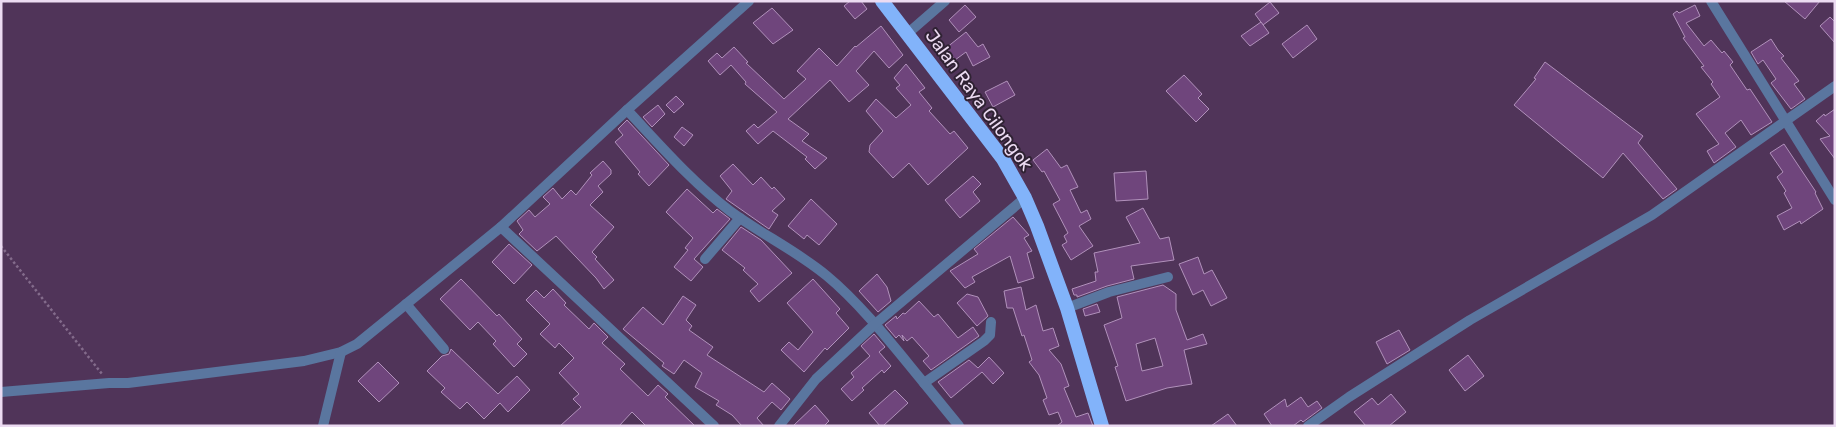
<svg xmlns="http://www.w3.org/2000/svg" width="1836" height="427" font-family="Rubik,sans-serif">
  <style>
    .building { fill: #6f457c; stroke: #b191bb; fill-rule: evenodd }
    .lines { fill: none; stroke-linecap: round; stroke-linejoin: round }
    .path { stroke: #836b8b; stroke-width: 2.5; stroke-dasharray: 2.5 2.5; stroke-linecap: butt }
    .minor { stroke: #5a769f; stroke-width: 10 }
    .tertiary { stroke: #5a769f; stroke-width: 10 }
    .trunk { stroke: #82b3fa; stroke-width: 14 }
    .labels { text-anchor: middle; stroke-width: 4; stroke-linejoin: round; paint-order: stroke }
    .street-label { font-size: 18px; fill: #ecdbf2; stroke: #2f2233 }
  </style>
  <rect width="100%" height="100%" fill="#503459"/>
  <g class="building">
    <path d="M850 1H861L867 9 855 19 844 6Z"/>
    <path d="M1784 1H1820L1805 19Z"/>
    <path d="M1270 2 1279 13 1263 25 1255 14Z"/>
    <path d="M965 5 976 17 959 32 949 20Z"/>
    <path d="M1695 5 1700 16 1686 23 1704 46 1711 40 1722 53 1724 51 1733 62 1730 65 1747 90 1750 89 1772 122 1751 135 1741 120 1725 133 1736 147 1714 163 1707 151 1719 144 1696 114 1720 97 1711 84 1713 82 1701 67 1704 66 1683 38 1685 37 1673 14 1677 11 1679 13Z"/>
    <path d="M772 8 793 30 773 44 753 23Z"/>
    <path d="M1830 17 1835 22V43L1820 26Z"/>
    <path d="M1261 22 1269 33 1250 46 1241 36Z"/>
    <path d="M1307 25 1317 39 1293 58 1282 44Z"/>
    <path d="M881 26 903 55 889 68 874 51 856 71 869 85 849 102 830 80 788 119 809 134 802 141 827 158 815 169 805 159 807 157 773 131 758 144 746 131 754 124 758 128 777 112 745 84 746 82 731 65 720 75 708 61 717 53 722 58 734 47 748 62 746 63 784 99 806 79 797 71 819 48 837 66 855 46 856 47Z"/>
    <path d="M966 32 978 47 983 44 990 57 973 66 966 52 955 60 946 48Z"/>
    <path d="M1771 39 1778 50 1784 56 1781 58 1799 81 1794 84 1805 99 1791 109 1771 83 1776 79 1763 60 1758 64 1751 52Z"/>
    <path d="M1545 62 1643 136 1638 143 1677 189 1663 199 1623 153 1603 178 1514 105 1536 79 1534 78Z"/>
    <path d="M906 64 925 88 919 92 932 108 929 111 950 134 954 131 968 148 928 185 909 163 893 178 869 152 870 145 883 131 866 111 876 99 896 118 911 105 896 88 900 85 894 78Z"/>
    <path d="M1184 75 1202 94 1198 98 1209 109 1196 122 1166 91Z"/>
    <path d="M1007 81 1015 95 993 107 985 92Z"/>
    <path d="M676 96 684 104 674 113 666 105Z"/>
    <path d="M658 105 665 114 652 127 643 117Z"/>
    <path d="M1835 109V159L1820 139 1830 136 1816 121 1824 114 1825 116Z"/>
    <path d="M627 120 669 165 649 186 638 174 640 172 615 142 623 135 618 129Z"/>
    <path d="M682 127 693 135 684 146 674 137Z"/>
    <path d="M1784 144 1816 192 1815 193 1823 209 1801 224 1800 221 1784 230 1777 216 1792 208 1784 193 1786 191 1777 177 1783 172 1770 153Z"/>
    <path d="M1047 149 1061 168 1067 165 1078 187 1070 190 1081 213 1087 210 1091 219 1079 226 1093 246 1071 260 1062 245 1067 242 1064 236 1068 233 1053 204 1060 200 1044 171 1042 172 1033 160Z"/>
    <path d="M603 161 611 170V174L598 186 603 192 590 205 614 227 592 252 597 257 595 259 614 280 604 289 596 278 556 236 537 251 519 234 523 230 517 221 529 210 535 217 550 204 543 197 553 188 562 199 571 190 576 195 592 175 590 173Z"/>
    <path d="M733 164 753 185 761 177 772 189 774 187 785 199 772 211 778 215 769 229 726 199 732 191 720 176Z"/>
    <path d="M1146 171 1148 199 1116 201 1114 173Z"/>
    <path d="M973 176 981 184 973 192 980 201 960 218 945 200Z"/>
    <path d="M687 189 713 213 717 209 730 219 694 259 703 267 691 281 674 267 688 250 685 248 693 238 666 212Z"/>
    <path d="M811 199 837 224 819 245 807 235 804 239 788 226Z"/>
    <path d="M1143 208 1160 239 1169 237 1174 260 1131 266 1134 279 1107 286 1077 297V295H1074L1072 289 1096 281 1095 272H1098L1094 253 1140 243 1126 217Z"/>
    <path d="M1013 217 1029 235 1024 238 1032 251 1027 253 1034 278 1018 283 1010 256 972 277 975 282 965 288 950 271 978 254 974 249Z"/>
    <path d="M741 227 761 240 792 273 759 302 750 291 758 284 743 270 745 268 722 250Z"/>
    <path d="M509 244 532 265 514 284 492 262Z"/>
    <path d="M1198 257 1204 274 1212 270 1227 298 1211 306 1203 290 1193 295 1179 264Z"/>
    <path d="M877 274 887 287 891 301 878 312 859 291Z"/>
    <path d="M461 279 497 316 499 314 522 339 517 344 527 354 514 367 493 344 496 341 478 322 470 330 440 299Z"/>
    <path d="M813 279 840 309 836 313 849 328 827 350 825 348 804 372 781 350 789 342 798 350 813 332 787 303Z"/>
    <path d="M1163 285 1176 294V310L1187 340 1203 334 1207 344 1184 350 1192 384 1167 388 1126 401 1115 367 1118 366 1104 325 1122 318 1117 297ZM1155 338 1163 366 1142 371 1136 344Z"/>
    <path d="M1021 287 1026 310 1036 305 1043 331 1053 328 1059 346 1049 350 1061 364 1069 386 1064 388 1076 417 1088 413 1093 426H1057L1062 422 1058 412 1049 415 1043 400 1047 398 1039 375 1029 362 1032 360 1024 335 1022 336 1013 308H1007L1004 291Z"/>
    <path d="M553 289 566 303 564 305 589 329 594 323 608 337 602 343 625 364 620 369 648 396 658 385 668 394 665 397 695 426H646L632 412 619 426H560L581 407 573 399 579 394 559 373 574 358 559 343 555 348 540 334 550 324 526 300 536 290 544 298Z"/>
    <path d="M967 294 978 297 988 316 977 326 957 303Z"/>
    <path d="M683 296 696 305 686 320 692 326 689 330 713 347 707 355 764 392 772 383 790 399 781 410 772 402 757 418 764 426H742L732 415 716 405 719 401 695 387 702 373 684 360 674 374 662 366 664 363 623 329 643 307 663 325Z"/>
    <path d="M919 301 934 317 938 314 958 338 973 327 979 336 931 370 923 361 929 356 912 337 907 341 902 335 904 341 899 335 896 338 885 325 896 316 897 319 903 313 905 314Z"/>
    <path d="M1097 304 1100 312 1085 316 1083 309Z"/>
    <path d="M1399 330 1410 350 1387 364 1376 342Z"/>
    <path d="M874 334 885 347 879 352 891 366 884 373 882 370 862 388 864 390 852 401 841 389 854 377 851 373 870 356 861 346Z"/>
    <path d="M451 349 498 394 517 376 530 390 508 412 500 403 484 419 467 402 460 409 441 392 445 388 427 371 442 356 449 354Z"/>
    <path d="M1468 355 1484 376 1465 391 1449 370Z"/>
    <path d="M989 357 1004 373 993 384 982 372 951 398 938 382 969 360 978 368Z"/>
    <path d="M378 362 399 383 379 402 358 381Z"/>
    <path d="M895 390 908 403 883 426H880L869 413Z"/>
    <path d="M1391 394 1406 412 1389 426H1366L1354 412 1372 398 1378 405Z"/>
    <path d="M1301 397 1308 407 1317 401 1322 408 1303 422 1301 420 1293 426H1272L1264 414 1285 399 1287 407Z"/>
    <path d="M815 405 829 421 824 426H793Z"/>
    <path d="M1228 414 1237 426H1211Z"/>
  </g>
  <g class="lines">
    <path class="path" d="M1 246 102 374"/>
    <g class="minor">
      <path d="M1711 1 1835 200"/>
      <path d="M907 34 945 1"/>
      <path d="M627 110C660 145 692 182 730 211 761 234 797 251 827 276 862 305 895 348 924 383L984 341 990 335 991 322"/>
      <path d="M705 259 740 218"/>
      <path d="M406 304 444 349"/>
      <path d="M1067 308 1109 292 1168 277"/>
      <path d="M924 383 959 426"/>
      <path d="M1 392 109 383H128L304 361 341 352 357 344 501 227"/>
      <path d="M323 426 341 352"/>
      <path d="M714 426 501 227 627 110 749 1"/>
      <path d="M779 426 816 379 874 325 1025 198"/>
    </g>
    <path class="tertiary" d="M1308 426 1349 397 1470 320 1652 215 1835 86"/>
    <path class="trunk" d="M882 1 1003 159 1025 198 1037 226 1067 308 1102 426"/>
  </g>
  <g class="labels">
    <g class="street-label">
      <text transform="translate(979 100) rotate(54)" y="6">Jalan Raya Cilongok</text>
    </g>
  </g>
  <rect width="1836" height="427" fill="none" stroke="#ecdbf2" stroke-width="5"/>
</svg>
